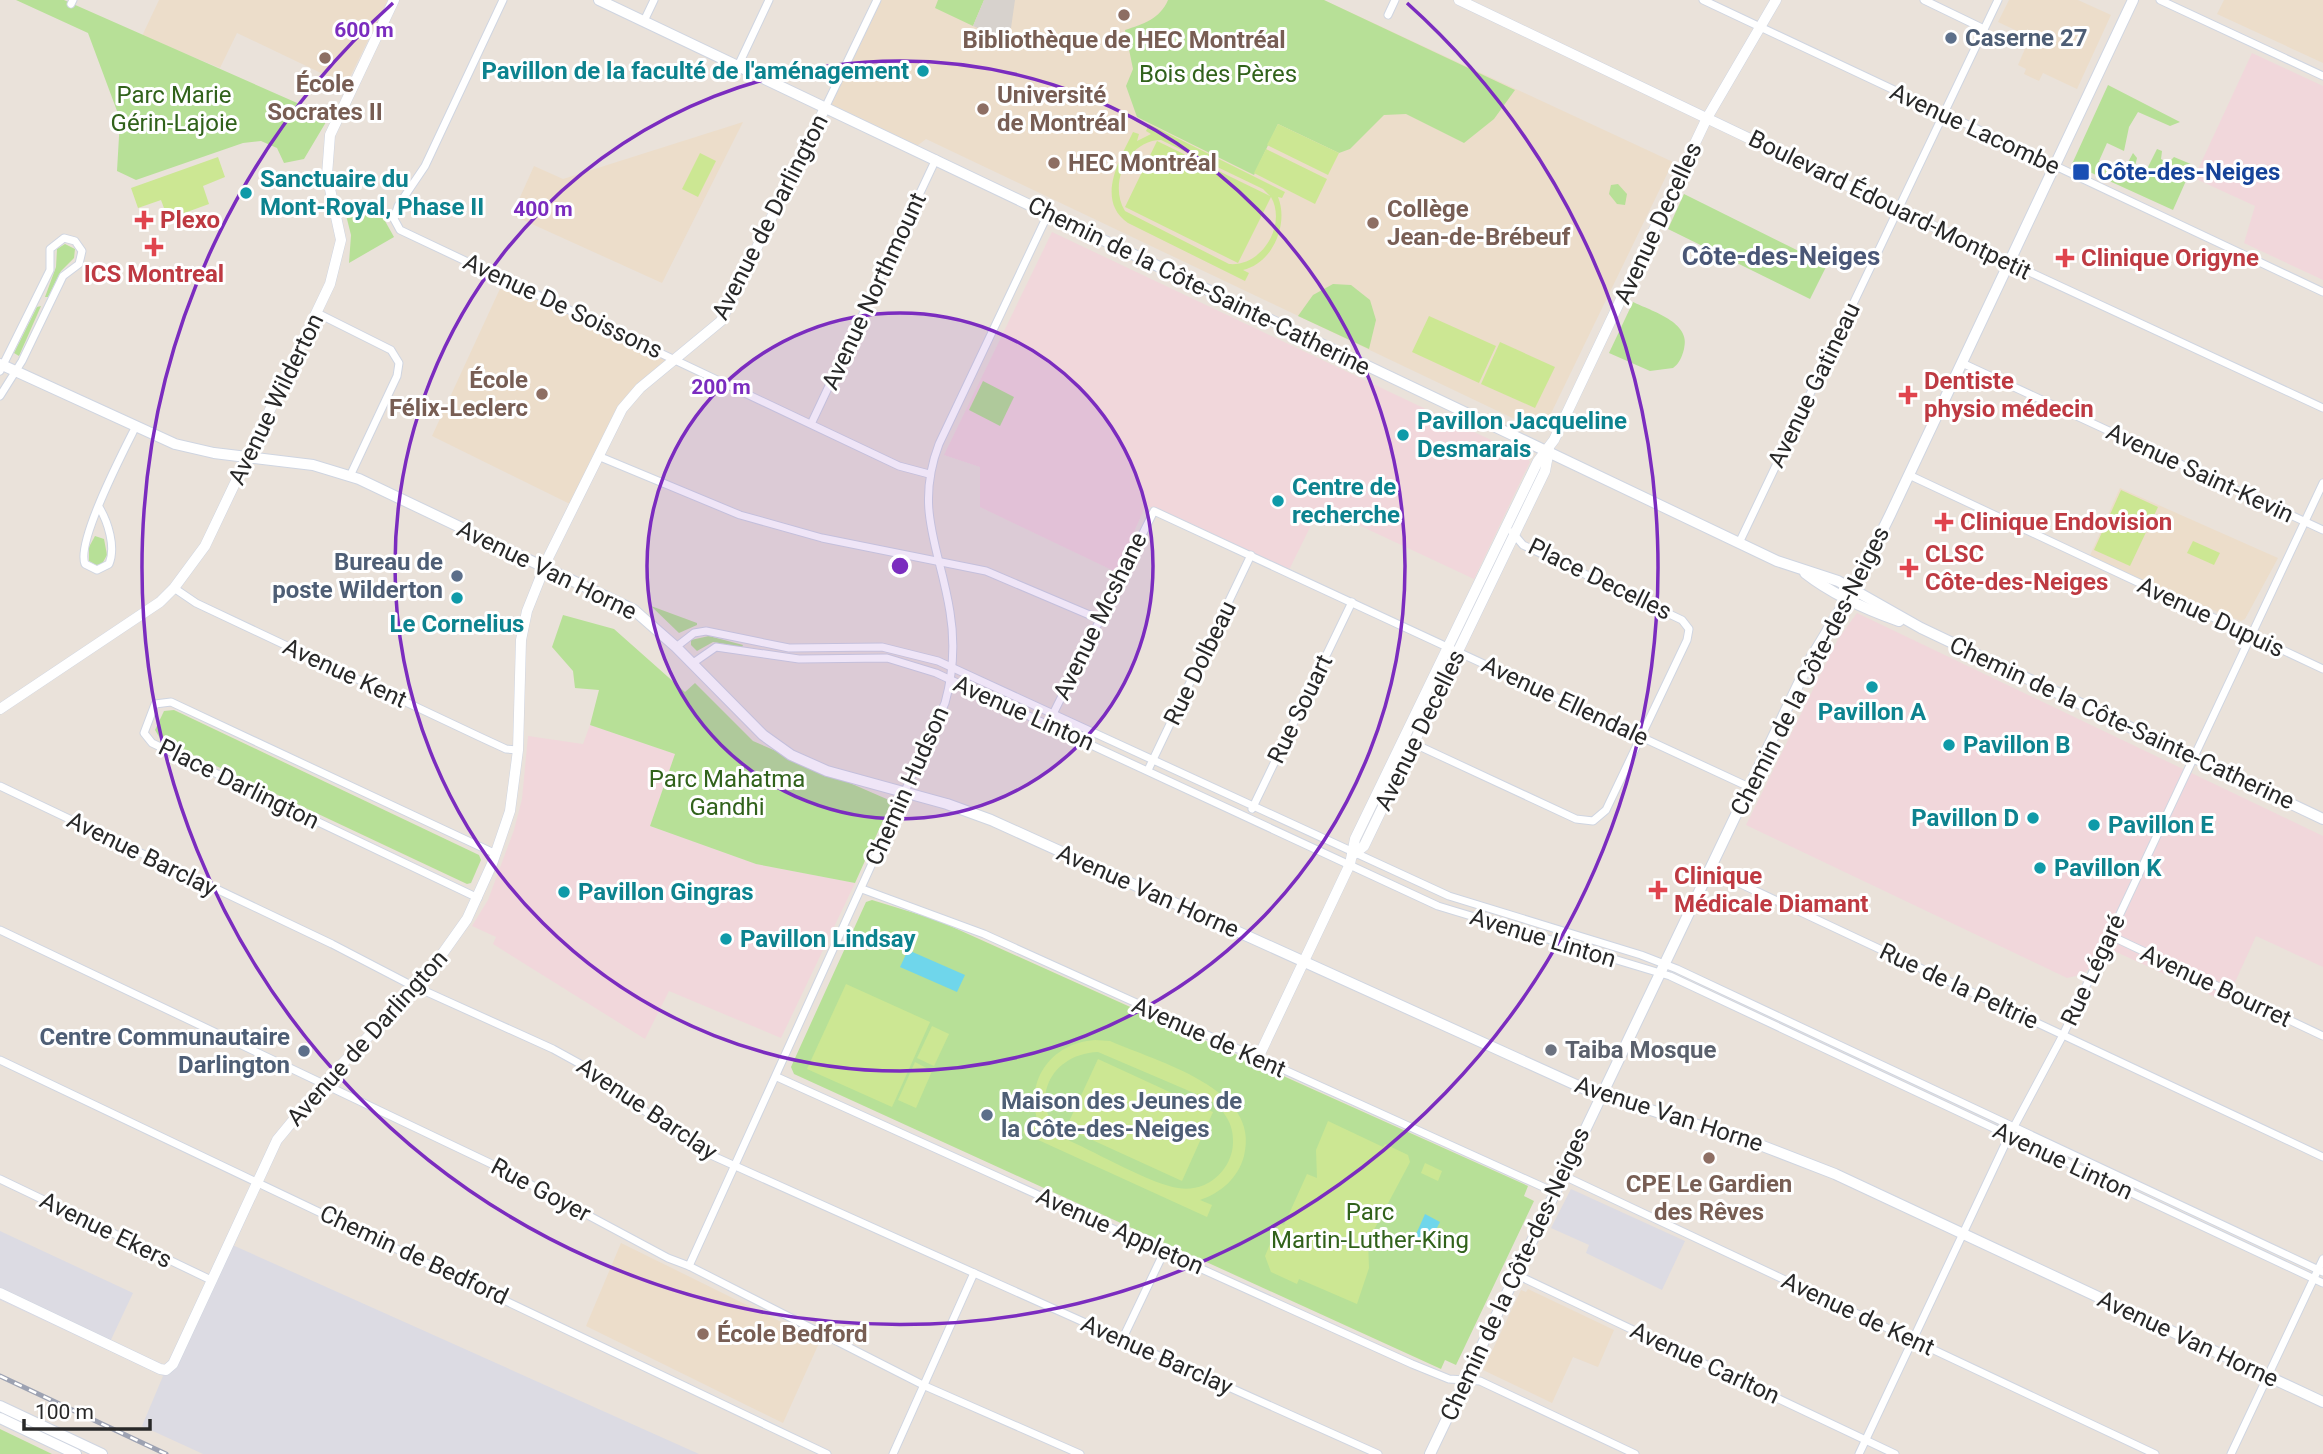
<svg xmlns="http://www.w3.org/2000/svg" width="2323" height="1454" font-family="Roboto,sans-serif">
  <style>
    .industrial { fill: #dcdbe3 }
    .education { fill: #ecddca }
    .medical { fill: #f1d7db }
    .green { fill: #b7e097 }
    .pitch { fill: #cce793; fill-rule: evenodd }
    .plaza { fill: #d7d2cd }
    .water { fill: #6fd6eb }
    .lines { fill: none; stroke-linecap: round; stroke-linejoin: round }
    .minor-casing { stroke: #cfd5e1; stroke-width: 9 }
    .tertiary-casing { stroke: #cfd5e1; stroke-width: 11 }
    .secondary-casing { stroke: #cfd5e1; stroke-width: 12 }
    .minor { stroke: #fff; stroke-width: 7 }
    .tertiary { stroke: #fff; stroke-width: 10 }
    .secondary { stroke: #fff; stroke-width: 10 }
    .rail-casing { stroke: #9da2b2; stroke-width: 5 }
    .rail { stroke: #fff; stroke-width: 2.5; stroke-dasharray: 8; stroke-linecap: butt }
    .ring { fill: none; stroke: #7b2cbf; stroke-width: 3.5 }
    .education-dot { fill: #8d6e63; stroke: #fff; stroke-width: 2.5 }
    .service-dot { fill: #5c6f8a; stroke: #fff; stroke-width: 2.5 }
    .culture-dot { fill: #0f9aa8; stroke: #fff; stroke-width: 2.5 }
    .transit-dot { fill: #1a4fb4; stroke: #fff; stroke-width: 2.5 }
    .health-dot { fill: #e0444e; stroke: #fff; stroke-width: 2.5 }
    .worship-dot { fill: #6b7280; stroke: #fff; stroke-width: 2.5 }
    .labels { text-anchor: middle; stroke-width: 6; stroke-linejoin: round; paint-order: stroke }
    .service-label { font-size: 24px; font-weight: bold; fill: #4e5e75; stroke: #fff; text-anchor: start }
    .education-label { font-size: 24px; font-weight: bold; fill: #785e54; stroke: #fff; text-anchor: start }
    .culture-label { font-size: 24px; font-weight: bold; fill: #0d838f; stroke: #fff; text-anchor: start }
    .park-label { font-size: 24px; fill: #31621b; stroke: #fff }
    .street-label { font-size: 24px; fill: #282828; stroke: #fff }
    .transit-label { font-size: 24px; font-weight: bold; fill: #164399; stroke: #fff; text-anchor: start }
    .health-label { font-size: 24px; font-weight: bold; fill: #be3a42; stroke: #fff; text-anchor: start }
    .worship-label { font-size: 24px; font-weight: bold; fill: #5b616d; stroke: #fff; text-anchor: start }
    .neighbourhood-label { font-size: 26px; font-weight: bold; fill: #4a5777; stroke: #fff }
    .centre { fill: #7b2cbf; stroke: #fff; stroke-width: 3.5 }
    .ring-label { font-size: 21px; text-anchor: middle; font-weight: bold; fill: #7b2cbf; stroke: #fff; stroke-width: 6; stroke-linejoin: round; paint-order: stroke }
  </style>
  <rect width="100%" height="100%" fill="#eae2da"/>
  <g class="industrial">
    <path d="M1571 1189 1685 1241 1662 1290 1586 1253 1589 1245 1551 1228Z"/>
    <path d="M0 1231 133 1293 109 1344 166 1370 228 1243 699 1454H203L142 1426 163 1376 0 1300Z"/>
  </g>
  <g class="education">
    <path d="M159 0H388L346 85 237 33 220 68 142 36Z"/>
    <path d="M880 0H1324L1673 162 1542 432 926 139 913 149 825 108Z"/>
    <path d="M2009 0H2078L2111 15 2077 89 2043 73 2039 81 2024 74 2026 69 2018 65 2030 37 1998 22Z"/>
    <path d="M2224 0H2323V63L2217 14Z"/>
    <path d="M743 122 662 283 512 215 534 166 563 179Z"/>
    <path d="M504 280 674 359 642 383 572 505 432 436Z"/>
    <path d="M2120 488 2278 558 2245 619 2241 621 2088 560Z"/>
    <path d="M621 1243 820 1341 783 1423 586 1326Z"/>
    <path d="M1528 1289 1614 1330 1598 1367 1573 1357 1552 1403 1483 1370 1521 1290 1526 1292Z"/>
  </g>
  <g class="medical">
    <path d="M2252 53 2323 86V280L2244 243 2255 206 2194 178Z"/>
    <path d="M1052 232 1527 457 1530 462 1525 472 1474 579 1320 507 1288 572 1146 505 1116 572 980 507V467L944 455Z"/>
    <path d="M1857 613 2323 836V967L2256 936 2226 1002 2114 951 2080 975 2067 978 1746 825 1838 639Z"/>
    <path d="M590 725 675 754 650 826 756 864 855 883 781 1038 669 991 645 1039 493 944 496 937 472 926 488 900 514 830 522 799 528 736 583 744Z"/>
  </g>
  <g class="green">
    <path d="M16 0H64L329 117 304 159 284 163 277 148 261 141 243 143 136 180 117 171 120 119 88 33Z"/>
    <path d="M938 0H984L973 26 935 8Z"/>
    <path d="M1168 0H1324L1515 90 1494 119 1464 143 1406 114 1384 115 1350 149 1339 153 1278 124 1254 175 1137 117 1126 86 1133 69 1125 30C1143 24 1160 19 1168 0Z"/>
    <path d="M2108 85 2180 122 2170 126 2138 112 2129 127 2124 151 2107 143 2099 161 2117 170 2120 164 2126 166 2133 153 2137 158 2135 166 2146 171 2157 149 2162 151 2161 159 2168 163 2174 157 2193 165 2173 210 2072 164Z"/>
    <path d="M1618 184 1627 194 1625 205 1617 204 1609 194 1611 185Z"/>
    <path d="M1684 194 1827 265 1810 299 1668 229Z"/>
    <path d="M384 210 385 221 394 237 349 263 351 235 346 215Z"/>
    <path d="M65 244 75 249 74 258 61 271 48 297H45L56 267 57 249Z"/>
    <path d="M1333 284 1351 285 1370 300 1376 320 1369 349 1298 316 1313 295Z"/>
    <path d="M1633 302C1651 311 1692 322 1684 349 1682 357 1679 364 1673 368L1650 371 1609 353Z"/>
    <path d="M41 306 19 356 14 353 37 307Z"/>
    <path d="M983 381 1014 397 1000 426 969 410Z"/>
    <path d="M95 536 104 539 107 555 102 564 96 565 89 561V547Z"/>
    <path d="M651 606 697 623V625L679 633Z"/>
    <path d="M563 615 614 629 685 692 695 683 753 741 889 800 890 805 855 883 756 864 650 826 675 754 590 725 599 690 575 688 573 671 552 647Z"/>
    <path d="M709 636 743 645 742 647 713 642 697 651 691 645V640Z"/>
    <path d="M174 710 479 855 481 860 471 883 467 884 161 740 155 730 164 711Z"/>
    <path d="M872 900 937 920 1528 1186 1524 1196 1534 1201 1456 1365 1445 1360 1441 1369 794 1074 791 1067 866 902Z"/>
    <path d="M0 1429 52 1454H0Z"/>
  </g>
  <g class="pitch">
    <path d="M1149 124 1285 192 1282 198 1278 197C1289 224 1273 263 1243 270L1249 273 1245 281 1128 223C1095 200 1120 159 1133 132L1139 134 1137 141 1151 134 1146 131ZM1161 140 1263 189 1270 196 1157 141 1125 207 1238 263 1271 197C1287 225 1262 267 1229 264L1125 211C1108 184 1128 140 1161 140Z"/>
    <path d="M1278 124 1339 153 1328 175 1267 145Z"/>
    <path d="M1266 149 1327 179 1315 204 1254 173Z"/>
    <path d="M700 153 716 161 698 197 682 189Z"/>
    <path d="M218 157 225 177 203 186 209 204 168 219 161 200 138 208 131 188Z"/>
    <path d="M1429 316 1496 346 1479 383 1412 352Z"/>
    <path d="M1500 342 1555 367 1535 408 1481 384Z"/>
    <path d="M2121 490 2158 507 2130 566 2094 550Z"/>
    <path d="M2193 541 2220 553 2214 565 2187 553Z"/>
    <path d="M846 984 930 1022 892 1107 807 1069Z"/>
    <path d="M932 1026 949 1034 934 1066 917 1058Z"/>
    <path d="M1095 1040 1110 1041C1157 1062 1262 1088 1244 1156 1238 1178 1221 1193 1200 1200L1212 1205 1207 1217 1023 1133 1028 1122 1040 1127C1022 1083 1050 1043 1095 1040ZM1098 1052 1208 1099C1224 1109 1234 1124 1233 1143 1232 1171 1206 1193 1178 1188 1151 1184 1097 1153 1070 1141 1025 1110 1046 1054 1098 1052Z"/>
    <path d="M1098 1059 1213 1112 1182 1181 1066 1128Z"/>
    <path d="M915 1062 932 1071 916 1108 898 1100Z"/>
    <path d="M1328 1121 1383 1147 1385 1144 1408 1155 1410 1162 1368 1241 1369 1268 1357 1304 1299 1279 1297 1284 1271 1272 1265 1256 1279 1223 1284 1225 1307 1174 1317 1178 1316 1150Z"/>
    <path d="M1425 1163 1442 1171 1438 1181 1421 1173Z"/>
  </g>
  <path class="plaza" d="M984 0H1015L1009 42 973 26Z"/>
  <g class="water">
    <path d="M908 950 965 975 957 992 900 967Z"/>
    <path d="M1425 1214 1440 1222 1426 1249 1413 1241Z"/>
  </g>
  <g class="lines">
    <defs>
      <g id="minor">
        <path d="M503 0 425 166 398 206 394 219 400 230 899 466 929 474"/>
        <path d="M1703 0 2323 292"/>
        <path d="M1924 0 1984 29"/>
        <path d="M2160 0 2323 76"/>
        <path d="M71 4 73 0"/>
        <path d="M1388 15 1395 0"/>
        <path d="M644 21 654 0"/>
        <path d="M738 66 769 0"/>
        <path d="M825 108 877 0"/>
        <path d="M2010 263 2323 408"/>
        <path d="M317 313 391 350 399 363 397 376 350 476"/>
        <path d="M1962 363 2323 530"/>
        <path d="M0 371 50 270V249L64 238 75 241 82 251 79 264 63 276 22 361 0 396"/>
        <path d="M812 422 936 159"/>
        <path d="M598 456 740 515 822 538 986 571 1099 619"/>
        <path d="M1909 475 2323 669"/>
        <path d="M99 507C108 522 116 547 109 564L97 570 85 564C76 542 123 452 135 428"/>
        <path d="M1739 543 1998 0"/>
        <path d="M174 588 196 603 480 737 506 749 518 750"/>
        <path d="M676 647 694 633 706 631 789 648 882 647 938 661 1449 896 1641 955 1677 969 2323 1272"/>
        <path d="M693 663 716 647 799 659 887 658 936 673 1438 906 1670 976 2323 1283"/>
        <path d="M1052 716 1154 511 1749 787"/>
        <path d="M1404 739 1576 819 1593 821 1606 810 1687 640 1689 629 1682 620 1523 545 1512 532"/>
        <path d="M1148 770 1251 555"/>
        <path d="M0 786 332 944 407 983 553 1049 593 1071 667 1128 713 1156 1378 1454"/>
        <path d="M1252 809 1352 602"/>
        <path d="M1709 869 2323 1157"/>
        <path d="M862 889 984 934 1554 1192"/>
        <path d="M478 898 152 743 144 733 155 704 171 702 496 854"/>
        <path d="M0 930 498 1167 668 1258 689 1266 925 1386 1080 1454"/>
        <path d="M2109 935 2323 1036"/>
        <path d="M0 1060 827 1454"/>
        <path d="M777 1077 1412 1364 1449 1379 1480 1381 1635 1454"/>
        <path d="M1562 1175 2155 1454"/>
        <path d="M0 1179 211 1280"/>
        <path d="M689 1266 945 703C953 674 955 642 950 612 940 548 914 510 939 444L1048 214"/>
        <path d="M1515 1274 1895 1454"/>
        <path d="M1122 1340 1165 1250"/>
        <path d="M893 1454 974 1273"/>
        <path d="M1859 1454 2009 1136 2063 1035 2323 483"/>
        <path d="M2231 1454 2323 1259"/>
      </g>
      <g id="tertiary">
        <path d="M1459 0 2010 263"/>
        <path d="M0 709 160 602 174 588 205 546 330 284 341 240 327 175 330 135 394 0"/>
        <path d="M1354 854 1364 846 1545 471 1549 450"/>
        <path d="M1258 1058 1350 864 1355 839 1538 461 1554 440 1707 118 1776 0"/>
        <path d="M0 1293 160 1369 166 1370 173 1364 277 1140 324 1083 428 974 467 919 492 864 510 811 518 750 521 640 527 611 549 556 622 409 640 388 721 321 825 108"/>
      </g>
      <g id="secondary">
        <path d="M599 0 1777 561 1838 581 1921 628 2323 819"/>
        <path d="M0 364 175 444 214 453 313 465 359 479 634 610 676 647 763 735 791 755 827 771 947 804 991 820 1585 1089 1760 1145 1835 1174 2323 1402"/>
        <path d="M1805 573C1833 595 1865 609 1899 621"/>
        <path d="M0 1406 102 1454"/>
        <path d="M0 1418 76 1454"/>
        <path d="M1430 1454 1811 658 1858 580 1890 515 2133 0"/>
      </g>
    </defs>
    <use href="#minor" class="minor-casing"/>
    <use href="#tertiary" class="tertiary-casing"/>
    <use href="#secondary" class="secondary-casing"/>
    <use href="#minor" class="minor"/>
    <use href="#tertiary" class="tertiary"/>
    <use href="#secondary" class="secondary"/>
    <defs>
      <path id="rail" d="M0 1376 166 1454"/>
    </defs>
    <use href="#rail" class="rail-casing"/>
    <use href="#rail" class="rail"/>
  </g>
  <circle cx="900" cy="566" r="253" fill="#7b2cbf" fill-opacity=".12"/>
  <g class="ring">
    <circle cx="900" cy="566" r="253"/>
    <circle cx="900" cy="566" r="505"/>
    <path d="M1407 3A758 758 0 1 1 393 3"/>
  </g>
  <g class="education-dot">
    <circle cx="1124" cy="15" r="7"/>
    <circle cx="325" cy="58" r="7"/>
    <circle cx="983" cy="109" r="7"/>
    <circle cx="1054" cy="163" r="7"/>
    <circle cx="1373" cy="223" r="7"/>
    <circle cx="542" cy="394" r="7"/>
    <circle cx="1709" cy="1158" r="7"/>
    <circle cx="703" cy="1334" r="7"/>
  </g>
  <g class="service-dot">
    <circle cx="1951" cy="38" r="7"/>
    <circle cx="457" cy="576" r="7"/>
    <circle cx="304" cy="1051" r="7"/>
    <circle cx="987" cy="1115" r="7"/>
  </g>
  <g class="culture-dot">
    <circle cx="923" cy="71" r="7"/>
    <circle cx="246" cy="193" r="7"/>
    <circle cx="1403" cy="435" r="7"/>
    <circle cx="1278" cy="501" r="7"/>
    <circle cx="457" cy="598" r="7"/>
    <circle cx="1872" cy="687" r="7"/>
    <circle cx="1949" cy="745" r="7"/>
    <circle cx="2033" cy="818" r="7"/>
    <circle cx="2094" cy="825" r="7"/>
    <circle cx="2040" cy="868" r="7"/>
    <circle cx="564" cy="892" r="7"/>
    <circle cx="726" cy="939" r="7"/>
  </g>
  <rect class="transit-dot" x="2072" y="163" width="18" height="18" rx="3.5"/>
  <g class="health-dot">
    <path d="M140.5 209.5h7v7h7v7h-7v7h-7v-7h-7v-7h7z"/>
    <path d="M150.5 236.5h7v7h7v7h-7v7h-7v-7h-7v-7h7z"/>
    <path d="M2061.5 247.5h7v7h7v7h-7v7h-7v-7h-7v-7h7z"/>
    <path d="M1904.5 384.5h7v7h7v7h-7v7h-7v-7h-7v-7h7z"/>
    <path d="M1940.5 511.5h7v7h7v7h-7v7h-7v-7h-7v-7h7z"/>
    <path d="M1905.5 557.5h7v7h7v7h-7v7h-7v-7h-7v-7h7z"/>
    <path d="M1654.5 879.5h7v7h7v7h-7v7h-7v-7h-7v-7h7z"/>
  </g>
  <circle class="worship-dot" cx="1551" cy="1050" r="7"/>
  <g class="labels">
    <g class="service-label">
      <text x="1965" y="46">Caserne 27</text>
      <text x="443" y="570" text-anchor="end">Bureau de<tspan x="443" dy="28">poste Wilderton</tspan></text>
      <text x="290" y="1045" text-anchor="end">Centre Communautaire<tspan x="290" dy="28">Darlington</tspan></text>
      <text x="1001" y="1109">Maison des Jeunes de<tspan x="1001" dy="28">la Côte-des-Neiges</tspan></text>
    </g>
    <g class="education-label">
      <text x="1124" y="48" text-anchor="middle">Bibliothèque de HEC Montréal</text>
      <text x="325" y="92" text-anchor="middle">École<tspan x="325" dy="28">Socrates II</tspan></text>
      <text x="997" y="103">Université<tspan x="997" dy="28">de Montréal</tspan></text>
      <text x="1068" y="171">HEC Montréal</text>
      <text x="1387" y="217">Collège<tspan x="1387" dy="28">Jean-de-Brébeuf</tspan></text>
      <text x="528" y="388" text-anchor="end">École<tspan x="528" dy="28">Félix-Leclerc</tspan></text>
      <text x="1709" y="1192" text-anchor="middle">CPE Le Gardien<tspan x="1709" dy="28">des Rêves</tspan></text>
      <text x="717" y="1342">École Bedford</text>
    </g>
    <g class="culture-label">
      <text x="909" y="79" text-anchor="end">Pavillon de la faculté de l'aménagement</text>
      <text x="260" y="187">Sanctuaire du<tspan x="260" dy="28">Mont-Royal, Phase II</tspan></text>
      <text x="1417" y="429">Pavillon Jacqueline<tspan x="1417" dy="28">Desmarais</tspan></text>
      <text x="1292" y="495">Centre de<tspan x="1292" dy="28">recherche</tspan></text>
      <text x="457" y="632" text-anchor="middle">Le Cornelius</text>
      <text x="1872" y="720" text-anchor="middle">Pavillon A</text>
      <text x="1963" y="753">Pavillon B</text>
      <text x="2019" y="826" text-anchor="end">Pavillon D</text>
      <text x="2108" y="833">Pavillon E</text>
      <text x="2054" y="876">Pavillon K</text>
      <text x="578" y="900">Pavillon Gingras</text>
      <text x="740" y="947">Pavillon Lindsay</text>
    </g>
    <g class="park-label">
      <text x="1218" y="82">Bois des Pères</text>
      <text x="174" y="103">Parc Marie<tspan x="174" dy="28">Gérin-Lajoie</tspan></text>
      <text x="727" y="787">Parc Mahatma<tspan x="727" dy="28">Gandhi</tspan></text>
      <text x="1370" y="1220">Parc<tspan x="1370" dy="28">Martin-Luther-King</tspan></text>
    </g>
    <g class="street-label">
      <text transform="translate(1975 129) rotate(25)" y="8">Avenue Lacombe</text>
      <text transform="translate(1890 205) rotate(26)" y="8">Boulevard Édouard-Montpetit</text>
      <text transform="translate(770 217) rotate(-63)" y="8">Avenue de Darlington</text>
      <text transform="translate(1658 223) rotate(-65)" y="8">Avenue Decelles</text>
      <text transform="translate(1199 286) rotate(26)" y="8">Chemin de la Côte-Sainte-Catherine</text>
      <text transform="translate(874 291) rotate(-65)" y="8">Avenue Northmount</text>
      <text transform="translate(563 306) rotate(25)" y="8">Avenue De Soissons</text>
      <text transform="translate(1814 385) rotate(-64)" y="8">Avenue Gatineau</text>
      <text transform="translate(276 399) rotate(-64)" y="8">Avenue Wilderton</text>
      <text transform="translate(2200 473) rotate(25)" y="8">Avenue Saint-Kevin</text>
      <text transform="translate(547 570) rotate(26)" y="8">Avenue Van Horne</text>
      <text transform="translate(1600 579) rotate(26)" y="8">Place Decelles</text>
      <text transform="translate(1100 616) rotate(-64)" y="8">Avenue Mcshane</text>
      <text transform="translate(2211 617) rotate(25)" y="8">Avenue Dupuis</text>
      <text transform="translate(1200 663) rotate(-64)" y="8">Rue Dolbeau</text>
      <text transform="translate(1810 671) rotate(-63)" y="8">Chemin de la Côte-des-Neiges</text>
      <text transform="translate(345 673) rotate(25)" y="8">Avenue Kent</text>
      <text transform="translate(1565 701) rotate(25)" y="8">Avenue Ellendale</text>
      <text transform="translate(1300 709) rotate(-64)" y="8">Rue Souart</text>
      <text transform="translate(1024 713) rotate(24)" y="8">Avenue Linton</text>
      <text transform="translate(2122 723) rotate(25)" y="8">Chemin de la Côte-Sainte-Catherine</text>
      <text transform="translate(1420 730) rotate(-64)" y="8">Avenue Decelles</text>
      <text transform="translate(239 784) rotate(26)" y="8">Place Darlington</text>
      <text transform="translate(907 786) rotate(-66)" y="8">Chemin Hudson</text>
      <text transform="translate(142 854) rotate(26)" y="8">Avenue Barclay</text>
      <text transform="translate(1148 891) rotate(24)" y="8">Avenue Van Horne</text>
      <text transform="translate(1543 938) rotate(17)" y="8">Avenue Linton</text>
      <text transform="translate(2093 970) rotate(-65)" y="8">Rue Légaré</text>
      <text transform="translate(1959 986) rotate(25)" y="8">Rue de la Peltrie</text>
      <text transform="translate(2216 986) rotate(25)" y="8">Avenue Bourret</text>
      <text transform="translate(1209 1037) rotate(24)" y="8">Avenue de Kent</text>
      <text transform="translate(367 1038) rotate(-48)" y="8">Avenue de Darlington</text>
      <text transform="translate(647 1109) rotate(34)" y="8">Avenue Barclay</text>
      <text transform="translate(1669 1114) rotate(18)" y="8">Avenue Van Horne</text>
      <text transform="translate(2063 1161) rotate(25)" y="8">Avenue Linton</text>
      <text transform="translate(541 1190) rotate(28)" y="8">Rue Goyer</text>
      <text transform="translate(106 1230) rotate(26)" y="8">Avenue Ekers</text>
      <text transform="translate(1120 1231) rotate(24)" y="8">Avenue Appleton</text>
      <text transform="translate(414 1255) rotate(25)" y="8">Chemin de Bedford</text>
      <text transform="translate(1515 1274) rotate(-65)" y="8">Chemin de la Côte-des-Neiges</text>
      <text transform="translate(1858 1314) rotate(25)" y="8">Avenue de Kent</text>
      <text transform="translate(2188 1339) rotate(25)" y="8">Avenue Van Horne</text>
      <text transform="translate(1157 1355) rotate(24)" y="8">Avenue Barclay</text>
      <text transform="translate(1705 1363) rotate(25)" y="8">Avenue Carlton</text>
    </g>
    <g class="transit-label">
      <text x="2097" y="180">Côte-des-Neiges</text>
    </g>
    <g class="health-label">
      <text x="160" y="228">Plexo</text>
      <text x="2081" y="266">Clinique Origyne</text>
      <text x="154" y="282" text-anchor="middle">ICS Montreal</text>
      <text x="1924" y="389">Dentiste<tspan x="1924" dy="28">physio médecin</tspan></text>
      <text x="1960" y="530">Clinique Endovision</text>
      <text x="1925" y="562">CLSC<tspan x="1925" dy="28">Côte-des-Neiges</tspan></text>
      <text x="1674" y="884">Clinique<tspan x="1674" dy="28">Médicale Diamant</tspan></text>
    </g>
    <g class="worship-label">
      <text x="1565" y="1058">Taiba Mosque</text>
    </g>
    <g class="neighbourhood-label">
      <text x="1781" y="265">Côte-des-Neiges</text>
    </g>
  </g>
  <circle cx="900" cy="566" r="10" class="centre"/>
  <g class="ring-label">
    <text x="364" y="37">600 m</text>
    <text x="543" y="216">400 m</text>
    <text x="721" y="394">200 m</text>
  </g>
  <path d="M24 1419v10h126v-10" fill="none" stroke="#282828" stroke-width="3.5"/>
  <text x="35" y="1419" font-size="21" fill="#282828" stroke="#ffffff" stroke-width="5" paint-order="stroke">100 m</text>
</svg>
